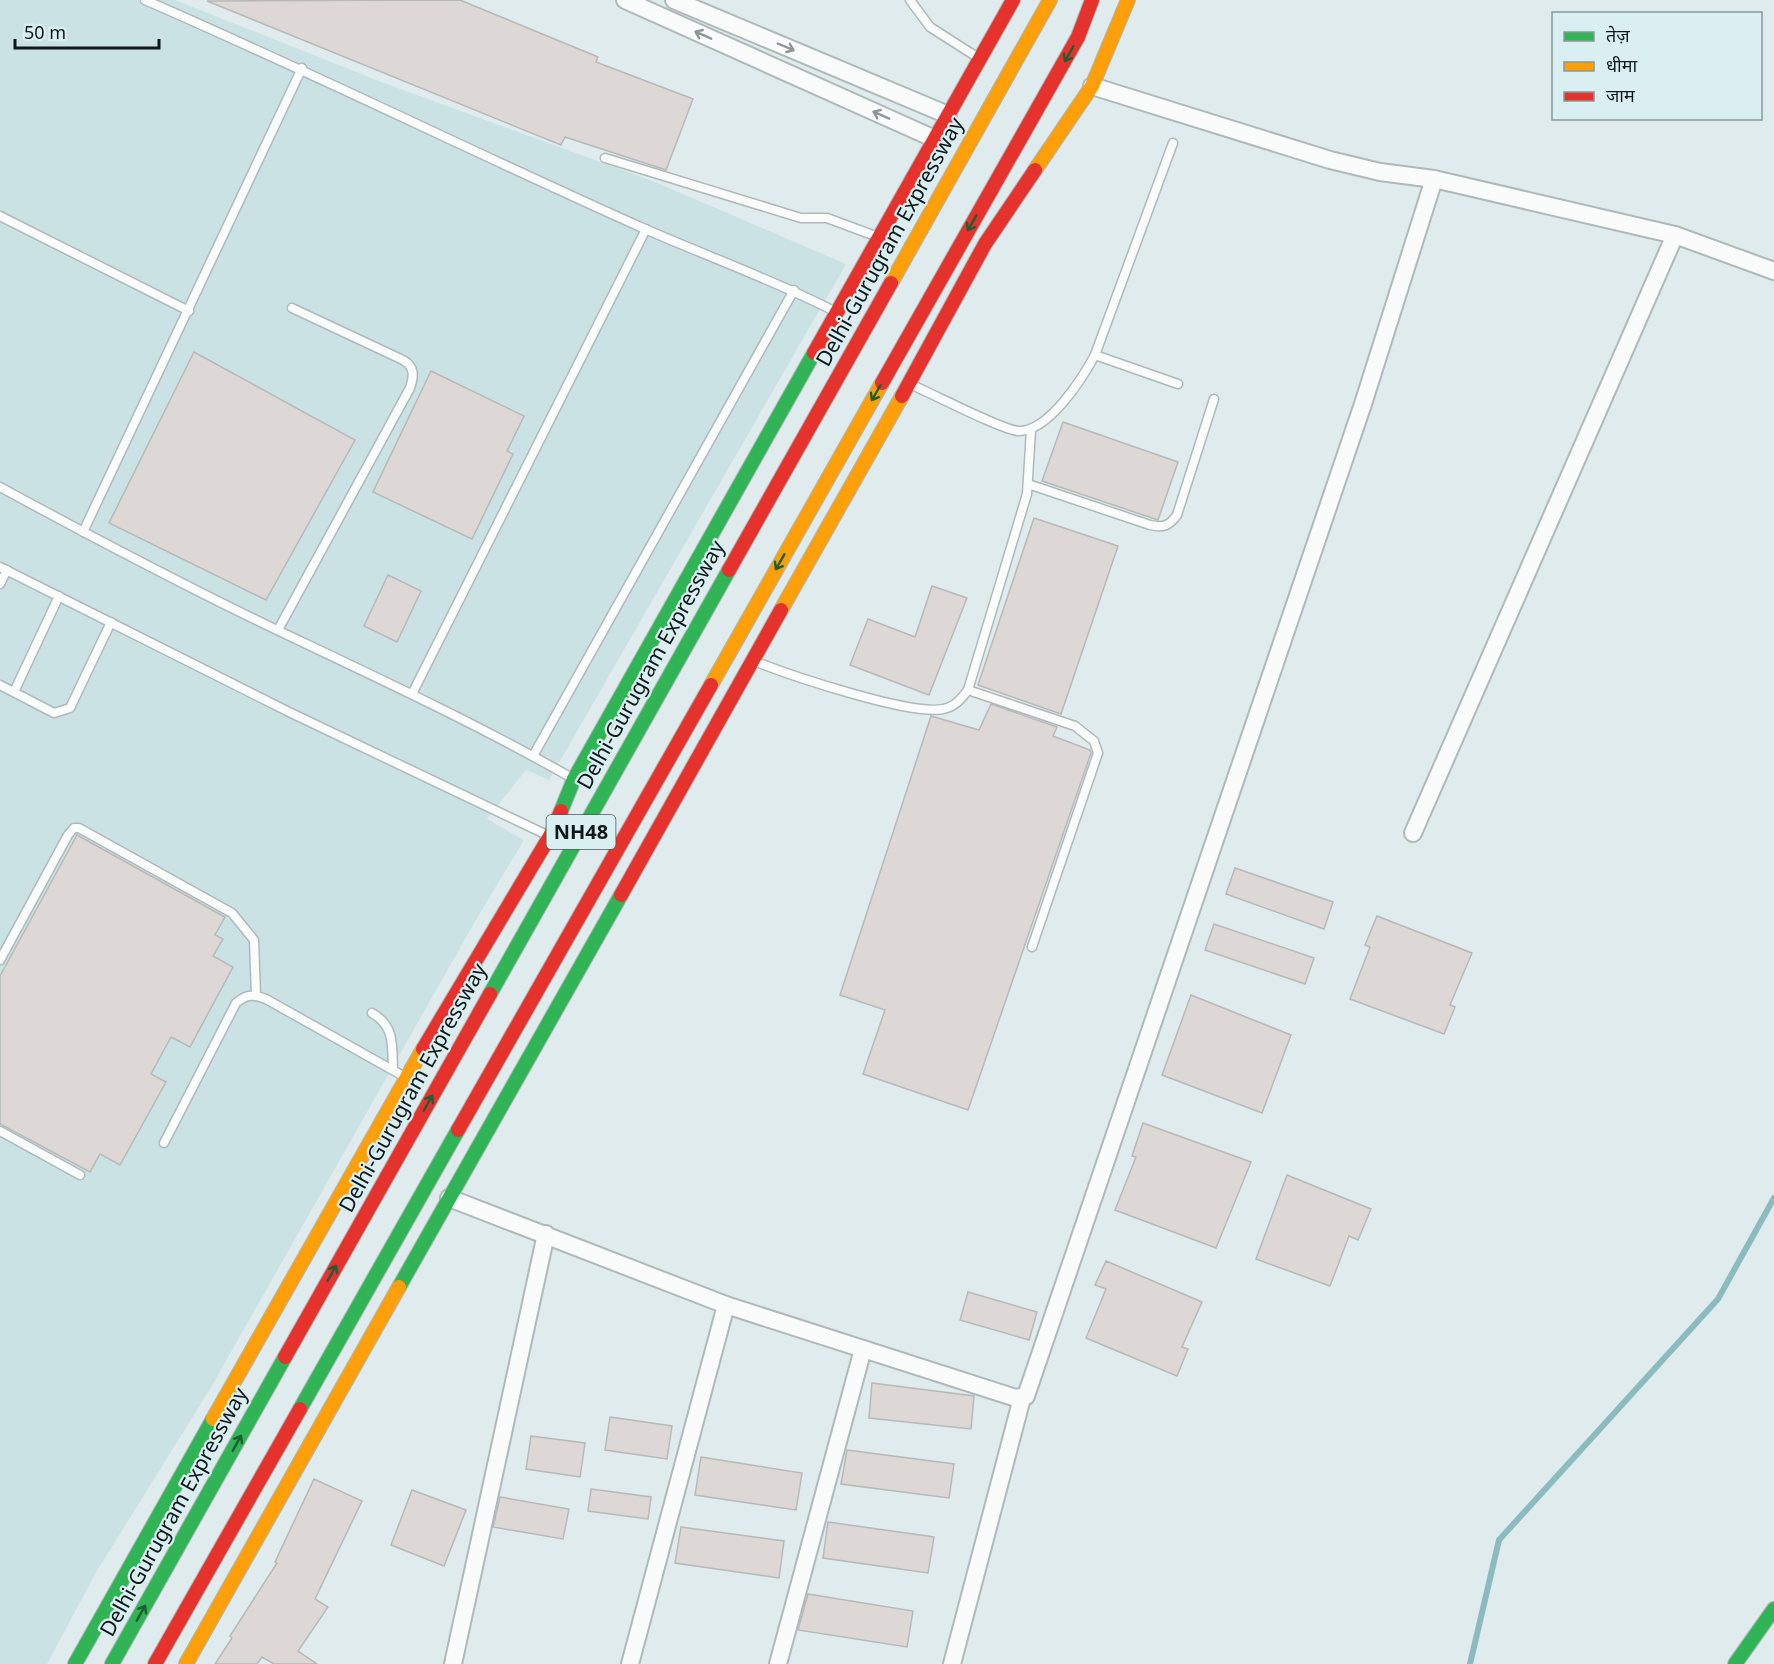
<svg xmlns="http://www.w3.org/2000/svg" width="1774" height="1664" font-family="'Noto Sans','Noto Sans Devanagari',sans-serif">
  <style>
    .built { fill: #cbe2e4 }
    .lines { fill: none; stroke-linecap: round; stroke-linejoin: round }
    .stream { stroke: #8cbbbf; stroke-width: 6 }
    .building { fill: #ddd8d6; stroke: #b7b9b8; stroke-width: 1.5 }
    .lane-casing { stroke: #afb9ba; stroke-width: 11 }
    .street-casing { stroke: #afb9ba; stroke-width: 20 }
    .fast-casing { stroke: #afb9ba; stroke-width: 16 }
    .slow-casing { stroke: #afb9ba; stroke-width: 16 }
    .jam-casing { stroke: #afb9ba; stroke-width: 16 }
    .lane { stroke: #fafcfc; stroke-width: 8 }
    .street { stroke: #fafcfc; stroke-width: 16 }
    .fast { stroke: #30b455; stroke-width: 14 }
    .slow { stroke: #ff9f0a; stroke-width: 14 }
    .jam { stroke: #e5322d; stroke-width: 14 }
    .oneway { stroke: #909595 }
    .oneway2 { stroke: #1e5e33 }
    .labels { text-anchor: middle; stroke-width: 4.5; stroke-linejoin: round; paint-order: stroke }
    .shield { fill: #d9eff2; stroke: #4c5859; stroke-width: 1.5 }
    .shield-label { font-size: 20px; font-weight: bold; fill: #0f1718 }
    .street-label { font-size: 21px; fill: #0f1718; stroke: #d9eff2 }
  </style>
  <rect width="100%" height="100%" fill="#dfebec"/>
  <path class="built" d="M0 0H175L384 83 655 182 846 264 549 780 526 770 487 819 524 840 477 918 210 1389 95 1574 47 1664H0Z"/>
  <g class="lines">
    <path class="stream" d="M1470 1664 1499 1540 1718 1299 1774 1198"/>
  </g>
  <g class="building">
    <path d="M460 0 598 57 596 62 693 99 666 170 565 137 561 145 207 1Z"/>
    <path d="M194 352 355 440 266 600 109 523Z"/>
    <path d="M431 371 524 416 507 451 513 454 472 539 373 492Z"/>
    <path d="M1063 422 1178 462 1158 520 1042 481Z"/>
    <path d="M1034 518 1118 546 1061 714 978 685Z"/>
    <path d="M388 575 421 591 397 642 364 626Z"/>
    <path d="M932 586 967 598 929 695 850 665 868 619 915 637Z"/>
    <path d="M991 704 1057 727 1053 736 1090 750 1091 753 968 1110 863 1074 885 1010 840 995 931 716 979 730Z"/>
    <path d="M77 835 225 917 215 935 223 939 213 956 233 967 190 1047 171 1037 151 1074 166 1082 120 1165 100 1154 90 1172 0 1124V976Z"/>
    <path d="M1235 868 1333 902 1324 929 1226 894Z"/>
    <path d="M1377 916 1472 953 1450 1005 1455 1007 1444 1034 1350 999 1370 947 1365 945Z"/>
    <path d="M1214 924 1314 958 1305 984 1205 950Z"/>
    <path d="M1191 995 1291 1035 1262 1113 1162 1075Z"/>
    <path d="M1143 1123 1251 1162 1216 1248 1115 1210 1136 1157 1132 1156Z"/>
    <path d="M1287 1175 1371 1209 1358 1240 1349 1236 1330 1286 1256 1259Z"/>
    <path d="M1106 1261 1202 1302 1182 1347 1188 1349 1177 1376 1086 1338 1106 1289 1095 1285Z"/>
    <path d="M968 1292 1037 1312 1029 1340 960 1320Z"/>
    <path d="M872 1383 974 1396 971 1429 869 1418Z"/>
    <path d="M610 1417 672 1426 667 1459 605 1450Z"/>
    <path d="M531 1436 585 1443 580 1477 526 1469Z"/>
    <path d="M847 1450 954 1464 949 1498 841 1484Z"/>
    <path d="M701 1457 802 1473 796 1510 695 1495Z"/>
    <path d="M314 1479 362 1501 315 1599 328 1607 298 1651 317 1664H274L262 1657 257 1664H215L232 1638 230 1636 277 1563 275 1562Z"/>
    <path d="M591 1489 651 1497 648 1519 588 1511Z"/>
    <path d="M412 1490 466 1510 444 1566 391 1545Z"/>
    <path d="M500 1497 569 1509 563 1539 493 1527Z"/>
    <path d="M828 1522 934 1537 928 1573 823 1558Z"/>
    <path d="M681 1527 784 1541 779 1578 675 1563Z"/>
    <path d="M808 1594 913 1611 907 1647 798 1630Z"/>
  </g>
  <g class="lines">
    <defs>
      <g id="lane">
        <path d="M145 0C313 73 477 154 645 229 709 257 774 280 836 312"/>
        <path d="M910 0 930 27 977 57"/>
        <path d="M605 158 801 218H827L878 237"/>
        <path d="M0 216 189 311"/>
        <path d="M1095 355 1178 384"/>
        <path d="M912 385C933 394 1004 431 1019 431 1049 431 1082 379 1095 355L1173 143"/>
        <path d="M1028 484 1150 525C1163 528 1169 526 1177 515L1214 399"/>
        <path d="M0 487C92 537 185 586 279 631 378 678 477 724 572 778"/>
        <path d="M83 532 302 68"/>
        <path d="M0 567 289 712 547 835"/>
        <path d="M0 584 7 570"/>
        <path d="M278 630 410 388C414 376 415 367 403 360L292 308"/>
        <path d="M754 661C789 675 911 716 943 709 955 707 961 699 968 690L1027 494 1031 430"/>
        <path d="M0 685 54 713 70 708 111 622"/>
        <path d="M968 690 1075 726 1094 741 1098 753 1032 947"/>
        <path d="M14 692 59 596"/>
        <path d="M412 694 646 229"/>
        <path d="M533 756 794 290"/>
        <path d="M0 960 68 835 74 828H79L232 913 254 940 256 995"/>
        <path d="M372 1013C395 1026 392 1045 393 1070"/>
        <path d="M0 1131 80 1175"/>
        <path d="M164 1143 236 1003C247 994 253 994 266 999L405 1077"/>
      </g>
      <g id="street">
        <path d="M625 0 935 139"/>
        <path d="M674 0 948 115"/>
        <path d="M1092 86 1330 160 1380 172 1434 179 1675 235 1774 271"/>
        <path d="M1413 833 1675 235"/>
        <path d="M449 1198 726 1305 1016 1398 1026 1396 1363 404 1434 179"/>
        <path d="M453 1664 546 1234"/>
        <path d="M630 1664 726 1305"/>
        <path d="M778 1664 863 1349"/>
        <path d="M952 1664 1022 1398"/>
      </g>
      <g id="fast">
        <path d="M561 811 574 779 814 353"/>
        <path d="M490 994 729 570"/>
        <path d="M399 1287 621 895"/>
        <path d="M300 1409 458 1130"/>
        <path d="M75 1664 213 1419"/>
        <path d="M112 1664 285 1357"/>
        <path d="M1735 1664 1774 1609"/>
      </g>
      <g id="slow">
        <path d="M1035 170 1092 86 1128 0"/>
        <path d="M891 283 1050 0"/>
        <path d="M781 610 902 396"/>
        <path d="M711 685 882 383"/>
        <path d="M213 1419 423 1049"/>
        <path d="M186 1664 399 1287"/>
      </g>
      <g id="jam">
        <path d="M814 353 1013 0"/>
        <path d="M882 383 1078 37 1092 0"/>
        <path d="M902 396 985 244 1035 170"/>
        <path d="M729 570 891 283"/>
        <path d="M621 895 781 610"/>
        <path d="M423 1049 550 836 561 811"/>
        <path d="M458 1130 711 685"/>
        <path d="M285 1357 490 994"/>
        <path d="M155 1664 300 1409"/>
      </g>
    </defs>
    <use href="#lane" class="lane-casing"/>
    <use href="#street" class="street-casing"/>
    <use href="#fast" class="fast-casing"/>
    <use href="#slow" class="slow-casing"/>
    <use href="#jam" class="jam-casing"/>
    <use href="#lane" class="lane"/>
    <use href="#street" class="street"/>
    <use href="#fast" class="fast"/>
    <use href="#slow" class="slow"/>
    <use href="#jam" class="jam"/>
  </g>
  <defs><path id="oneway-shaft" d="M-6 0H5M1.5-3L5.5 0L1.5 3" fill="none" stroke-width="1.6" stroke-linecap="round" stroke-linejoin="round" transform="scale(1.5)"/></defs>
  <g class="oneway">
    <use href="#oneway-shaft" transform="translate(703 35) rotate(-156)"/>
    <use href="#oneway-shaft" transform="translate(786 47) rotate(23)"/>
    <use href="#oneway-shaft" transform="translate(881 115) rotate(-156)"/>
  </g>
  <g class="oneway2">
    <use href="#oneway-shaft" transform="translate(1069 54) rotate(120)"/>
    <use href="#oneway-shaft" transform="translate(972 223) rotate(120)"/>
    <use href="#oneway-shaft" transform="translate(876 393) rotate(120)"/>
    <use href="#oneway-shaft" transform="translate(780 562) rotate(120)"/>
    <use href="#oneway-shaft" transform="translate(428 1103) rotate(-61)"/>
    <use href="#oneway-shaft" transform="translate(332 1273) rotate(-61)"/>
    <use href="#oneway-shaft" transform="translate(237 1443) rotate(-61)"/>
    <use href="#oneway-shaft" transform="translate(141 1613) rotate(-61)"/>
  </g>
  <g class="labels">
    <rect class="shield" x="546.5" y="815" width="69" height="34" rx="4.5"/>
    <g class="shield-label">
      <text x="581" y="839">NH48</text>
    </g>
    <g class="street-label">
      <text transform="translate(890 242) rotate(-61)" y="7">Delhi-Gurugram Expressway</text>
      <text transform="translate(651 665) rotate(-61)" y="7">Delhi-Gurugram Expressway</text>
      <text transform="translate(413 1088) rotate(-61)" y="7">Delhi-Gurugram Expressway</text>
      <text transform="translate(174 1512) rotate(-61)" y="7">Delhi-Gurugram Expressway</text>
    </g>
  </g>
  <rect x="1552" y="12" width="210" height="108" fill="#d9eff2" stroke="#88999b" stroke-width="1.5"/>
  <rect x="1564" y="32" width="30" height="9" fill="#30b455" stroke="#88999b" stroke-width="1.5"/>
  <text x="1606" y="42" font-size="18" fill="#0f1718">तेज़</text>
  <rect x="1564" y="62" width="30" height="9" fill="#ff9f0a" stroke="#88999b" stroke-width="1.5"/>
  <text x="1606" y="72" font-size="18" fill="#0f1718">धीमा</text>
  <rect x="1564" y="92" width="30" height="9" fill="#e5322d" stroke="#88999b" stroke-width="1.5"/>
  <text x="1606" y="102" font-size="18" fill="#0f1718">जाम</text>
  <path d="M15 39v9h144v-9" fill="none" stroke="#0f1718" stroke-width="3"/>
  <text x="24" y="39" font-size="18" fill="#0f1718" stroke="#d9eff2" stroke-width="4.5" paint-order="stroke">50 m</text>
</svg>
